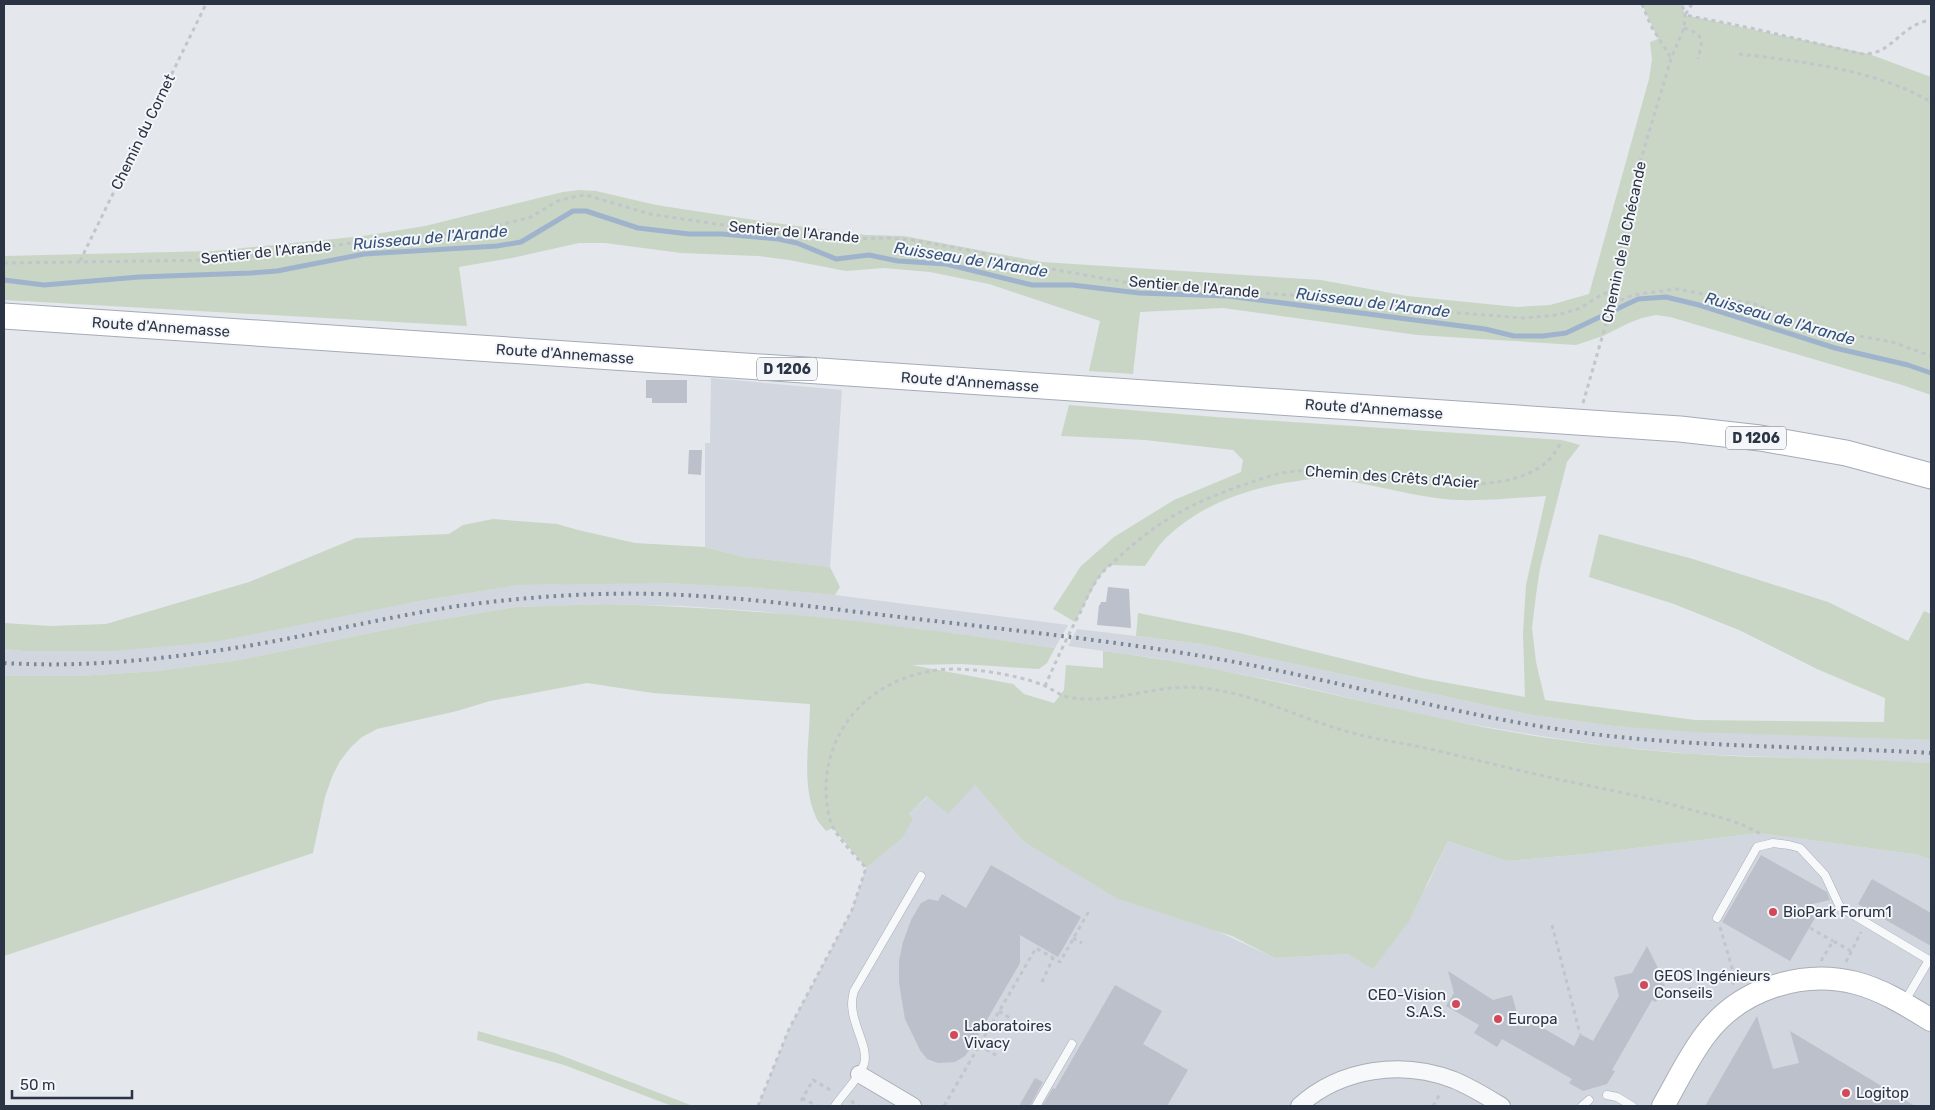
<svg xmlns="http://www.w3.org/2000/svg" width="1935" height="1110" font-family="Rubik,sans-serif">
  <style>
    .built { fill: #d2d6de }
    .green { fill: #c9d6c5 }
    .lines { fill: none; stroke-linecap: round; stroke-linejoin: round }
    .stream { stroke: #9fb4cc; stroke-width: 5 }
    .building { fill: #bbc0ca }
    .lane-casing { stroke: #a9aeb7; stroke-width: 9 }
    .street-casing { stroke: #a9aeb7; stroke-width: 18 }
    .secondary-casing { stroke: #a9aeb7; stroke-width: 24 }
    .primary-casing { stroke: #a3abb8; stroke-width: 27 }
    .path { stroke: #c2c5cb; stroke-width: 3; stroke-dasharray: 4 4; stroke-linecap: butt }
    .lane { stroke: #f7f8fa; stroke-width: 8 }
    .street { stroke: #f7f8fa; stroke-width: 16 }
    .secondary { stroke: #fff; stroke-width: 22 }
    .primary { stroke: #fff; stroke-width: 25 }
    .rail { stroke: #7d8696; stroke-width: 4; stroke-dasharray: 2.5 5; stroke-linecap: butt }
    .poi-dot { fill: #d1495b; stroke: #f4f6f9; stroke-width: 2 }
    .labels { text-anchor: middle; stroke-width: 4; stroke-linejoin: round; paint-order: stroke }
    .shield { fill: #f4f6f9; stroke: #676e7b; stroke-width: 1 }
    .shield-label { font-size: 14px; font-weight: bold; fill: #2b3445 }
    .street-label { font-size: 15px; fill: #2b3445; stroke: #f4f6f9 }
    .poi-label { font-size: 15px; fill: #2b3445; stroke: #f4f6f9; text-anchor: start }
    .water-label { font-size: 16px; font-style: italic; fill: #34527a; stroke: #f4f6f9 }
  </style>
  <rect width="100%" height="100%" fill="#e4e7ec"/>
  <g class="built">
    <path d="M711 378 842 390 830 567 744 557 705 547V443H710Z"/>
    <path d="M610 583H663L757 588 835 595 1068 625 1055 648 921 629 756 611 683 606 607 604 516 607 414 624 239 660 157 671 80 676H4V649L23 651 414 602 519 585Z"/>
    <path d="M1077 629 1201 644 1532 715 1613 726 1931 740V763L1695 754 1616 747 1541 736 1434 718 1286 683 1155 658 1068 646Z"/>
    <path d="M975 785 1023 841 1275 958 1348 954 1373 968 1428 884 1448 841 1506 861 1586 854 1759 833 1919 855 1931 860V1106H758L789 1029 852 910 866 868 886 851 909 814 928 796Z"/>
  </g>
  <g class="green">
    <path d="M1642 4H1682L1685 15 1869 54 1931 77V395L1902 385 1670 317 1656 315 1642 318 1629 323 1603 336 1576 345 1417 335 1223 308 1140 312 1133 374 1089 371 1100 321 989 284 930 272 884 268 846 271 789 260 758 256 681 253 605 243H579L512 258 459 267 467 326 4 300V256L213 251 363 236 425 226 563 192 580 190 596 191 656 205 767 222 866 235 904 236 1042 262 1321 280 1407 296 1517 307 1550 305 1589 294 1649 79 1652 59 1650 42 1658 39Z"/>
    <path d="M1069 405 1216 417 1562 440 1580 445 1567 462 1540 568 1536 595 1532 628 1536 662 1545 700 1695 720 1884 722 1885 698 1817 669 1739 630 1674 604 1589 577 1599 534 1693 559 1828 602 1908 641 1924 611 1931 614V740L1694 732 1613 726 1532 715 1201 644 1136 636 1138 613 1239 633 1421 678 1525 697 1523 633 1526 585 1546 496C1510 498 1472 503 1436 498 1397 493 1360 480 1321 478 1313 478 1305 480 1298 481 1251 487 1203 503 1168 536 1159 544 1152 556 1145 566L1110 565 1099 577 1075 622 1053 609 1081 566 1114 537 1174 500 1241 472 1243 460 1233 450 1145 440 1061 436Z"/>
    <path d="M493 519 557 524 578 530 635 543 705 547 744 557 830 567 840 587 835 595 757 588 663 583 519 585 414 602 214 642 111 651H23L4 649V623L50 626 106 624 249 582 356 538 449 534 463 525Z"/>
    <path d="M607 604C712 607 816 615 920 629 965 634 1010 642 1055 648L1047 663 1039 669 962 664 912 665 1013 684 1024 694 1054 703 1064 690 1066 665 1103 668V651C1251 669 1394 714 1541 737 1592 744 1644 751 1696 754 1774 759 1853 758 1931 763V860L1919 855 1759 833 1586 854 1506 861 1448 841 1409 921 1373 969 1348 954 1275 958 1232 936 1116 898 1023 841 975 785 948 814 927 796 909 814 913 819 902 838 866 868 833 828 826 831C822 826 817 821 815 815 801 781 810 740 810 704L653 693 587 683 490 701 457 711 377 729 362 737 351 747 340 761 332 777 325 797 313 853 4 956V676H80L157 671 239 660 414 624 516 607Z"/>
    <path d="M478 1031 555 1053 693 1106H672L564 1065 477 1040Z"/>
  </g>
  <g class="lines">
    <path class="stream" d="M4 280 44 285 139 277 251 273 277 271 364 254 497 246 521 242 573 211H586L638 228 689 234H722L778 239 797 243 836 259 869 255 898 261 946 264 1032 285H1072L1139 293 1228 296 1485 329 1514 336H1543L1566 333 1638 299 1666 297 1699 305 1835 348 1908 365 1931 373"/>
  </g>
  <g class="building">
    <path d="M646 380H687V403H652V398H646Z"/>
    <path d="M689 450H702L701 475 688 474Z"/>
    <path d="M1108 587 1129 589 1131 628 1097 625 1099 605H1100L1101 602H1106Z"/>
    <path d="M1761 855 1827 892 1830 900 1808 905 1819 911 1790 961 1722 922Z"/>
    <path d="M991 865 1081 917 1058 957 1020 935V963L970 1049 965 1056 955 1062 938 1063 927 1059 920 1050 905 1019 899 983V961L903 942 911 920 921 903 929 899 938 901 942 894 966 908Z"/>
    <path d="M1872 879 1931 913V946L1858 904Z"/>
    <path d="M1647 946 1660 972 1666 976 1662 983 1665 985 1656 1002 1652 1000 1612 1070 1615 1071 1607 1084 1583 1091 1569 1083 1572 1079 1502 1039 1497 1047 1474 1033 1479 1025 1446 1006 1454 993 1448 971 1493 1000 1512 995 1517 1013 1574 1046 1580 1034 1593 1041 1619 996 1614 977 1632 973Z"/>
    <path d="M1115 985 1162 1011 1143 1044 1188 1070 1167 1106H1042L1053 1088 1055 1089Z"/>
    <path d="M1757 1016 1773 1069 1799 1063 1790 1031 1915 1106H1705Z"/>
    <path d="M1035 1078 1043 1082 1030 1106H1019Z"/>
  </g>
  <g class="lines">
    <defs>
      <g id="lane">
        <path d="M1717 918 1757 847 1773 843 1789 845 1800 848 1825 875 1840 907 1929 960 1905 1001"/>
        <path d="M1607 1095 1617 1097 1632 1106"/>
        <path d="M835 1106C844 1092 859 1079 864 1064 870 1044 845 1018 854 991L921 876"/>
        <path d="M1036 1106 1072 1044"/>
        <path d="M1582 1106 1589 1100"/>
      </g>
      <g id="street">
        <path d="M859 1074 913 1106"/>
        <path d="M1299 1106C1341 1068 1402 1060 1454 1080 1471 1087 1487 1097 1502 1106"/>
      </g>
      <path id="secondary" d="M1663 1106C1677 1082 1689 1056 1706 1034 1740 989 1802 969 1856 983 1883 990 1908 1006 1931 1020"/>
      <path id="primary" d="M4 316 1680 429 1760 438 1846 453 1931 476"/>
    </defs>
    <use href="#lane" class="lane-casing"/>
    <use href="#street" class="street-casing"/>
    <use href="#secondary" class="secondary-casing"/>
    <use href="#primary" class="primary-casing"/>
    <g class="path">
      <path d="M1642 4 1651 26 1671 58"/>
      <path d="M1692 4 1685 15 1751 28 1862 54C1893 55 1899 25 1931 20"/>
      <path d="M1684 28C1705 35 1703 39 1698 59"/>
      <path d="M1739 54C1800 61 1877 70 1931 102"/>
      <path d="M80 261 206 4"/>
      <path d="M4 263 219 260 298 251 385 238 429 236 484 229 531 217 558 201 573 197 586 195 650 214 770 232 813 235 841 239 888 238 912 240 968 250 1040 267 1152 287 1309 296 1387 304 1446 312 1524 318 1557 315 1581 308 1594 299 1614 289"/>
      <path d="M1613 303 1633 295 1677 289 1755 304 1804 326 1892 342 1931 356"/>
      <path d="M1583 403 1612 303 1630 196 1635 179 1671 59 1684 28 1685 15 1682 4"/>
      <path d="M1045 686C1056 661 1068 635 1081 611 1086 600 1091 587 1099 577 1104 569 1113 563 1120 556 1159 520 1194 502 1243 485 1261 479 1279 472 1298 471 1368 466 1485 507 1543 465 1551 459 1557 450 1562 441"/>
      <path d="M1552 925 1580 1034"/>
      <path d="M1720 927 1735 978 1732 985"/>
      <path d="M1810 928 1833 941"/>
      <path d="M1073 938 1082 943"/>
      <path d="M1821 961 1833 941 1851 951"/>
      <path d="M1846 962 1861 932"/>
      <path d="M1042 982 1053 958"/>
      <path d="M1689 988 1712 1000"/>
      <path d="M999 1011 1019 1024"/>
      <path d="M979 1045 999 1057"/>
      <path d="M802 1098 817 1106"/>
      <path d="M801 1101 813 1080 832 1091"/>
      <path d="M851 1101 859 1106"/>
      <path d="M758 1106 789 1029 852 910 866 868C855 855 842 843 834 829 827 817 826 798 826 785 829 723 873 681 931 671 961 665 1015 674 1043 685 1053 689 1061 697 1073 698 1116 704 1159 683 1202 688 1255 693 1302 720 1353 733 1378 740 1404 743 1430 749 1485 762 1540 776 1595 787 1630 794 1665 802 1699 812 1720 817 1744 823 1762 835"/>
      <path d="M944 1106 1036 948 1060 962 1089 911"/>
      <path d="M1433 1106 1441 1092"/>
    </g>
    <use href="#lane" class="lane"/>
    <use href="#street" class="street"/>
    <use href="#secondary" class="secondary"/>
    <use href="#primary" class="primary"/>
    <path class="rail" d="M4 663C86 668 166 659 247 646 318 634 387 617 458 606 532 596 608 591 682 595 764 599 845 611 926 620 1029 632 1133 643 1235 662 1347 683 1457 715 1570 731 1690 748 1811 746 1931 753"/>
  </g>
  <g class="poi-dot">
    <circle cx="1773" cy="912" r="5"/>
    <circle cx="1644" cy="985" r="5"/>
    <circle cx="1456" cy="1004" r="5"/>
    <circle cx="1498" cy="1019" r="5"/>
    <circle cx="954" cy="1035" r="5"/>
    <circle cx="1846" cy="1093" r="5"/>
  </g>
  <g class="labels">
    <g class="shield">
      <rect x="757" y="357.5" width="60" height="23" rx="4"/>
      <rect x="1726" y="426.5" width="60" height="23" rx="4"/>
    </g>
    <g class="shield-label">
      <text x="787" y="374">D 1206</text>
      <text x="1756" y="443">D 1206</text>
    </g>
    <g class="street-label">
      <text transform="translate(143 132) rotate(-64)" y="5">Chemin du Cornet</text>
      <text transform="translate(794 232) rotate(5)" y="5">Sentier de l'Arande</text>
      <text transform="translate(1624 242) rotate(-78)" y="5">Chemin de la Chécande</text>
      <text transform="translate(266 252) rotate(-6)" y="5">Sentier de l'Arande</text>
      <text transform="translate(1194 287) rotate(5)" y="5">Sentier de l'Arande</text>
      <text transform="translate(161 327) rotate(4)" y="5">Route d'Annemasse</text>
      <text transform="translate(565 354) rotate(4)" y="5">Route d'Annemasse</text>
      <text transform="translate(970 382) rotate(4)" y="5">Route d'Annemasse</text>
      <text transform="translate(1374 409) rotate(4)" y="5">Route d'Annemasse</text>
      <text transform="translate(1392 477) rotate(4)" y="5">Chemin des Crêts d'Acier</text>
    </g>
    <g class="poi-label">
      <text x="1783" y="917">BioPark Forum1</text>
      <text x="1654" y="981">GEOS Ingénieurs<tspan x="1654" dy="17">Conseils</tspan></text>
      <text x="1446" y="1000" text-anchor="end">CEO-Vision<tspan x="1446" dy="17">S.A.S.</tspan></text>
      <text x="1508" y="1024">Europa</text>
      <text x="964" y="1031">Laboratoires<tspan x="964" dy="17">Vivacy</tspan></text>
      <text x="1856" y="1098">Logitop</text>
    </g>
    <g class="water-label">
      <text transform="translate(430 237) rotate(-5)" y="6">Ruisseau de l'Arande</text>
      <text transform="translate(971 259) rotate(9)" y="6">Ruisseau de l'Arande</text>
      <text transform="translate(1373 302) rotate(7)" y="6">Ruisseau de l'Arande</text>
      <text transform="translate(1780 318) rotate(16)" y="6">Ruisseau de l'Arande</text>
    </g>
  </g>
  <rect width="1935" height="1110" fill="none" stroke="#2b3445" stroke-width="10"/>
  <path d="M12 1090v8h120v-8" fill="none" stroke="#2b3445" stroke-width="2.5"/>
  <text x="20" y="1090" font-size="15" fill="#2b3445" stroke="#f4f6f9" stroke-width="4" paint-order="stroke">50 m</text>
</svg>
